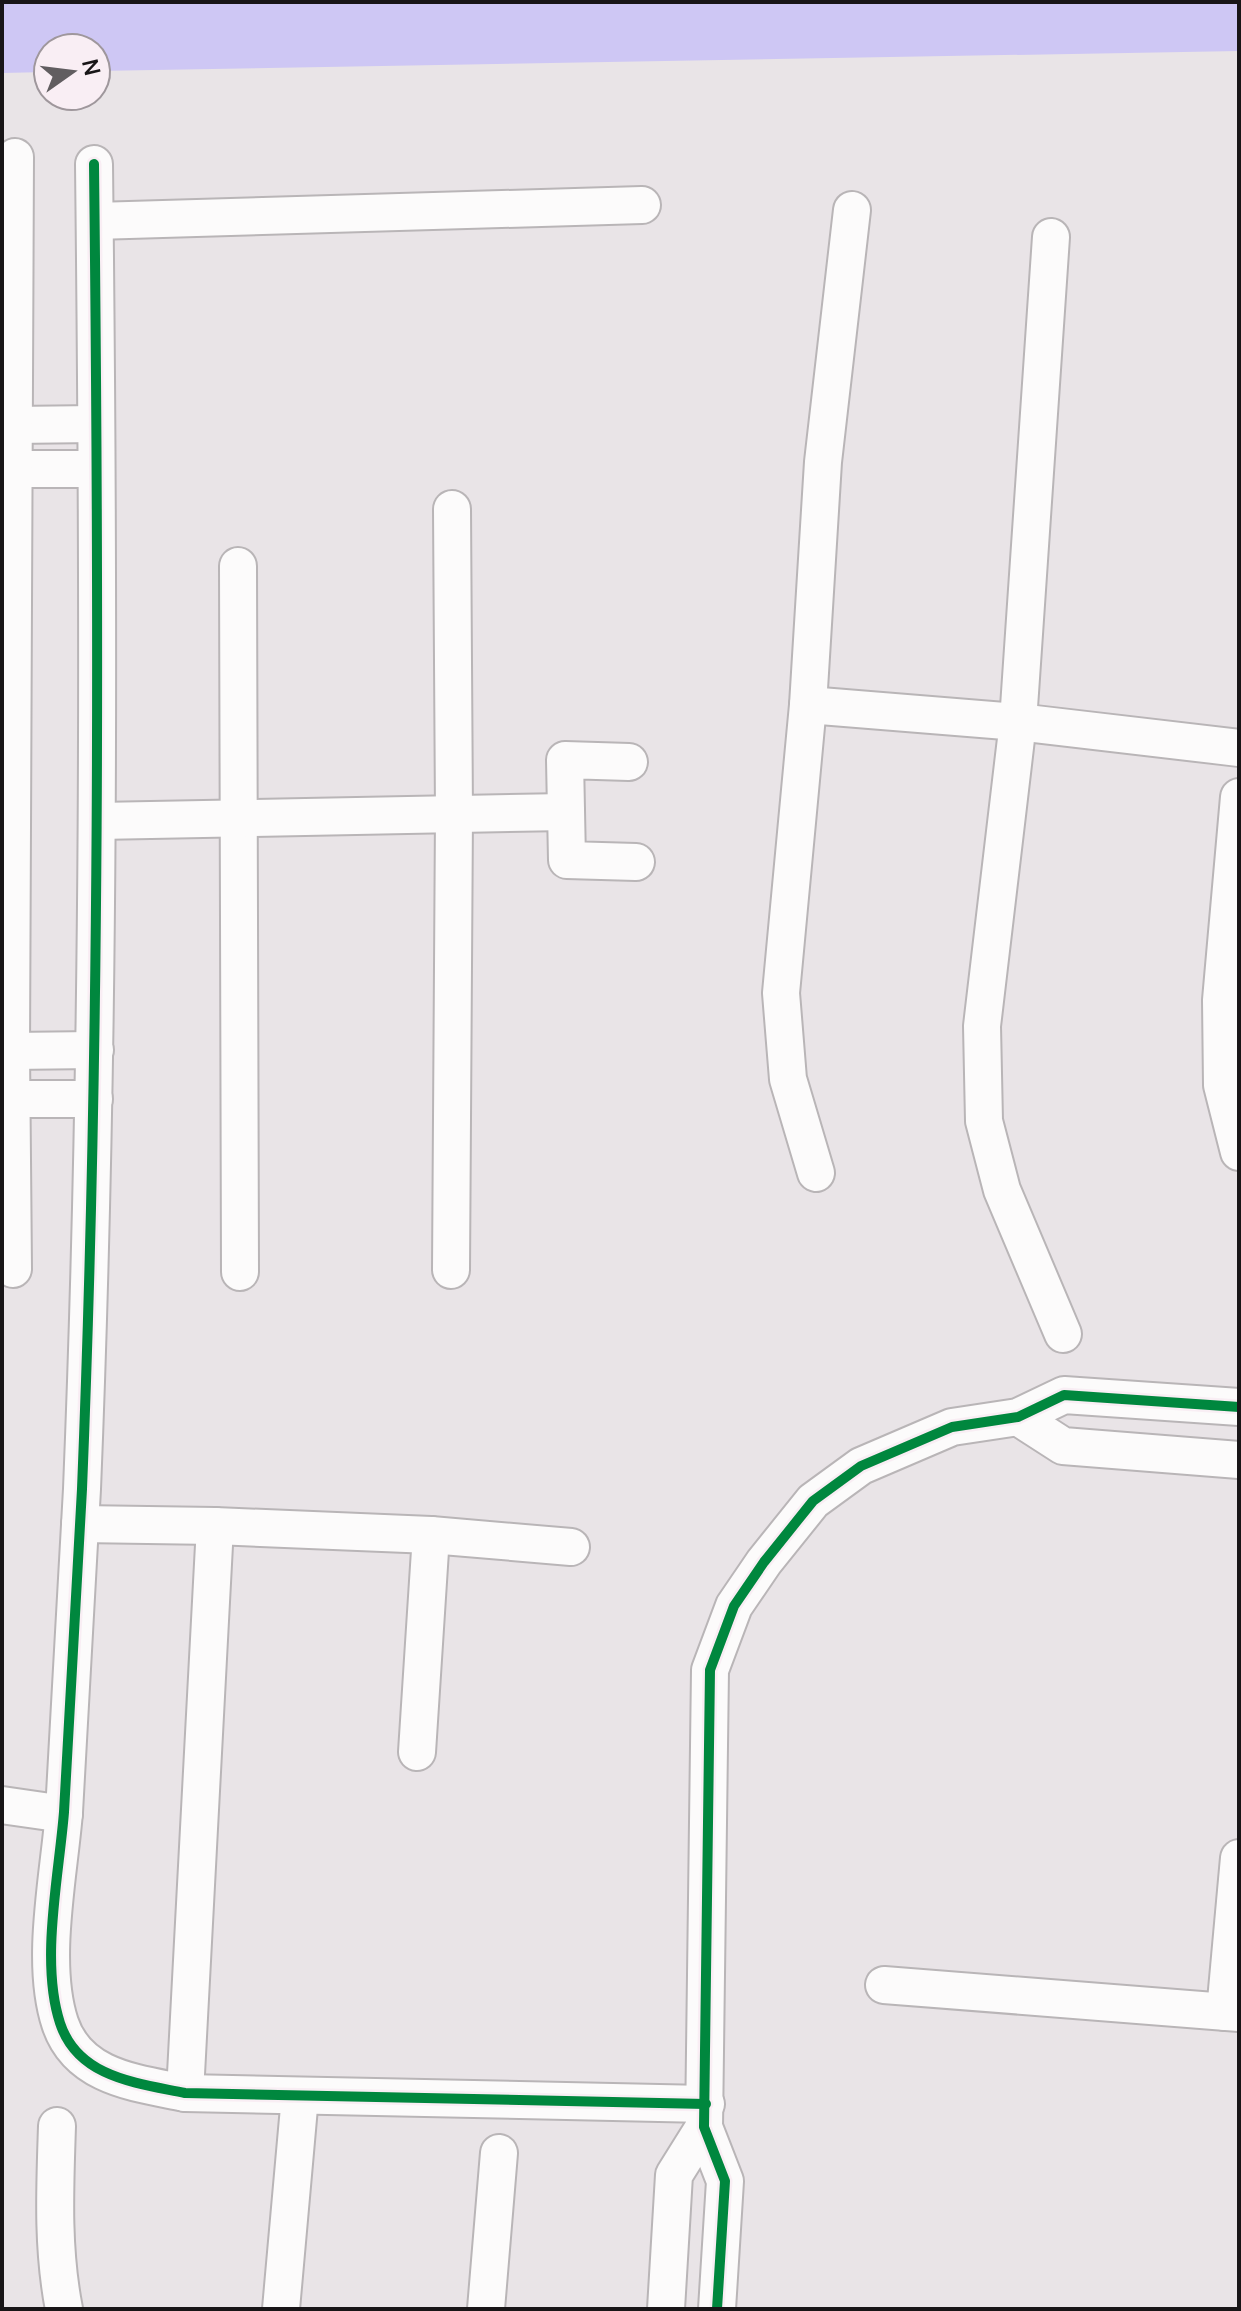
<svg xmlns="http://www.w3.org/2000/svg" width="1241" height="2311" font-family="Manrope,sans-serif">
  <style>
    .water { fill: #cec7f4 }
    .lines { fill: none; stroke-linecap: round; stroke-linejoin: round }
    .minor-casing { stroke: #b9b5b7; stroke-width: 40 }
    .minor { stroke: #fcfbfb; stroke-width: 36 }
    .cycleway-casing { stroke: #f9eef4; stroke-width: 15 }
    .cycleway { stroke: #00873e; stroke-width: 10 }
  </style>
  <rect width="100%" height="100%" fill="#e9e4e7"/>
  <path class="water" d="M2 2H1239V51L96 71V48H48V72L2 73Z"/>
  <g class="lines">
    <defs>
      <g id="minor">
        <path d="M94 164C99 606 100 1047 82 1489 77 1596 71 1704 64 1812 59 1875 40 1962 60 2023 78 2078 137 2083 185 2093L706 2104"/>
        <path d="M95 221 642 205"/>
        <path d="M1051 237 1018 722 982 1026 984 1121 1002 1190 1063 1334"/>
        <path d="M13 425 96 424"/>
        <path d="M14 469H96"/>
        <path d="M238 566 240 1272"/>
        <path d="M808 705 1018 722 1239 748"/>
        <path d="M629 762 565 760 567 860 636 862"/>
        <path d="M1239 797 1221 1000 1222 1085 1239 1152"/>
        <path d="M98 821 566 812"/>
        <path d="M11 1051 95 1050"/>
        <path d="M11 1099H94"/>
        <path d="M816 1173 788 1079 781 993 808 705 823 462 852 210"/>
        <path d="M13 1269 11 1051 15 157"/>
        <path d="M451 1270 454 814 452 509"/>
        <path d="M1018 1417 1063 1446 1239 1460"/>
        <path d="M80 1524 215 1526 431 1535 417 1752"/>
        <path d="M431 1535 571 1547"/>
        <path d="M2 1805 64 1814"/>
        <path d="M884 1985 1239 2013"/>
        <path d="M1225 2012 1239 1858"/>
        <path d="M185 2093 215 1526"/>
        <path d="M57 2126C55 2188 52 2248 64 2309"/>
        <path d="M281 2309 300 2096"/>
        <path d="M486 2309 499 2153"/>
        <path d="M666 2309 674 2175 704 2127"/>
        <path d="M717 2309 725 2181 704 2127 710 1670 734 1606 764 1562 813 1501 861 1466 952 1427 1018 1417 1064 1395 1239 1407"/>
      </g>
    </defs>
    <use href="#minor" class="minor-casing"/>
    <use href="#minor" class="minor"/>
    <defs>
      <g id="cycleway">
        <path d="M94 164C99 606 100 1047 82 1489 77 1596 71 1704 64 1812 59 1875 40 1962 60 2023 78 2078 137 2083 185 2093L706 2104"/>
        <path d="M717 2309 725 2181 704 2127 710 1670 734 1606 764 1562 813 1501 861 1466 952 1427 1018 1417 1064 1395 1239 1407"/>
      </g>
    </defs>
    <use href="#cycleway" class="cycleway-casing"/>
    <use href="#cycleway" class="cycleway"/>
  </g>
  <rect width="1241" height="2311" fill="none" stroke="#181517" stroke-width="8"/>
  <g transform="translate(72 72) rotate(76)"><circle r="38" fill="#f9eef4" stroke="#9f979c" stroke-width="2"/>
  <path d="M0-6L14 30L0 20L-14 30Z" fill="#615d60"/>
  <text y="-12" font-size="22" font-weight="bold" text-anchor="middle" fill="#181517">N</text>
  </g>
</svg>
